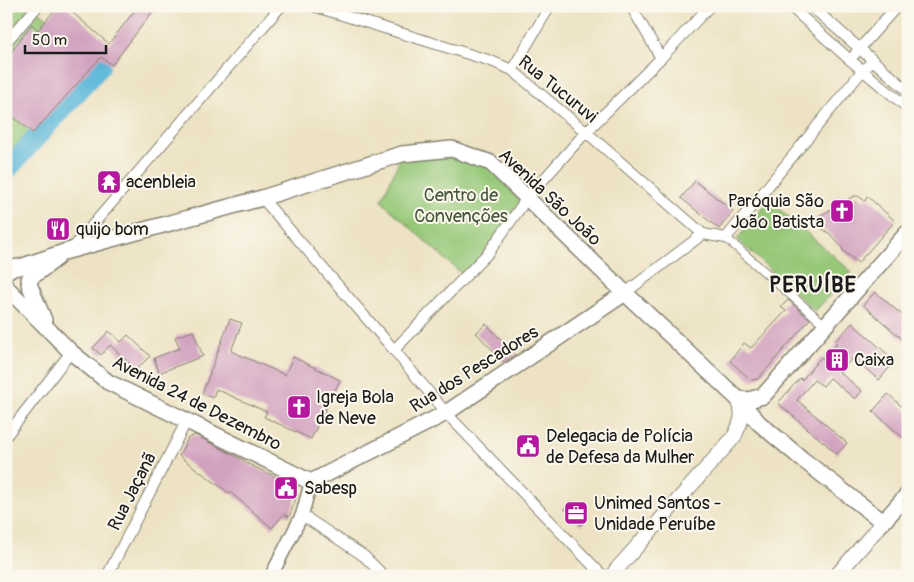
<svg xmlns="http://www.w3.org/2000/svg" width="914" height="582" font-family="Pangolin,sans-serif">
  <style>
    .green { fill: #96c878; stroke: #59724a }
    .lines { fill: none; stroke-linecap: round; stroke-linejoin: round }
    .river { stroke: #5bb7d9; stroke-width: 20 }
    .building { fill: #d1a1bf }
    .pedestrian-casing { stroke: #848070; stroke-width: 10 }
    .minor-casing { stroke: #848070; stroke-width: 12 }
    .tertiary-casing { stroke: #848070; stroke-width: 15 }
    .secondary-casing { stroke: #848070; stroke-width: 16 }
    .primary-casing { stroke: #848070; stroke-width: 18 }
    .pedestrian { stroke: #fff; stroke-width: 8 }
    .minor { stroke: #fff; stroke-width: 10 }
    .tertiary { stroke: #fff; stroke-width: 12 }
    .secondary { stroke: #fff; stroke-width: 14 }
    .primary { stroke: #fff; stroke-width: 15 }
    .labels { text-anchor: middle; stroke-width: 4; stroke-linejoin: round; paint-order: stroke }
    .street-label { font-size: 18px; fill: #1c1c1c; stroke: #fbf7ec }
    .poi-label { font-size: 18px; fill: #1c1c1c; stroke: #fbf7ec; text-anchor: start }
    .park-label { font-size: 18px; fill: #47583c; stroke: #fbf7ec }
    .district-label { font-size: 22px; font-weight: bold; letter-spacing: 1px; fill: #1c1c1c; stroke: #fbf7ec }
  </style>
  <rect width="100%" height="100%" fill="#fbf7ec"/>
  <filter id="ink" filterUnits="userSpaceOnUse"><feTurbulence type="fractalNoise" baseFrequency=".02" numOctaves="2"/><feDisplacementMap in="SourceGraphic" scale="10" xChannelSelector="R" yChannelSelector="G"/><feConvolveMatrix kernelMatrix="1 2 1 2 8 2 1 2 1" color-interpolation-filters="sRGB"/></filter>
  <filter id="wash" filterUnits="userSpaceOnUse"><feTurbulence type="fractalNoise" baseFrequency=".0096" numOctaves="4" result="noise"/><feDisplacementMap in="SourceGraphic" scale="20" xChannelSelector="R" yChannelSelector="G"/><feGaussianBlur stdDeviation="1.12" result="paint"/><feColorMatrix in="noise" values="0 0 0 0 0 0 0 0 0 0 0 0 0 0 0 0 0 1.4 0 .05"/><feComposite in="paint" operator="in"/></filter>
  <g filter="url(#wash)">
    <rect width="100%" height="100%" fill="#ede3c4"/>
    <g class="green">
      <path d="M6 6H33L107 69 6 174Z"/>
      <path d="M452 149 491 163 527 198 465 277 381 201 402 154Z"/>
      <path d="M769 200 852 272 815 311 737 239Z"/>
    </g>
    <g class="lines">
      <path class="river" d="M6 171 100 67"/>
    </g>
    <g id="blocks">
      <g class="building">
        <path d="M58 6H65L109 44 138 6H157L112 65 101 57 33 133 6 111V59L32 24 38 30Z"/>
        <path d="M695 181 733 211 719 229 681 198Z"/>
        <path d="M854 196H858L865 201 867 196 895 221 858 263 842 250 843 249 830 234 811 221Z"/>
        <path d="M875 292 908 320V344L863 305Z"/>
        <path d="M788 300 810 319 758 379 751 380 730 361 744 343 751 348 786 311 781 307Z"/>
        <path d="M230 319 242 323 231 351 285 375 293 357 340 380 311 439 264 417 267 412 216 389 213 398 202 394Z"/>
        <path d="M852 323 895 361 879 380 853 358 839 372 862 391 855 399 830 378 823 386 814 380 797 400 847 443 837 454 778 403 800 378 802 380 821 357 823 359 837 344 835 342Z"/>
        <path d="M486 324 516 355 504 362 476 333Z"/>
        <path d="M109 331 121 342 128 335 150 356 136 370 110 345 101 355 93 348Z"/>
        <path d="M193 331 203 356 159 373 154 358 180 348 175 337Z"/>
        <path d="M888 394 908 412V442L873 411Z"/>
        <path d="M195 435 245 461 244 462 293 485 297 495 289 517 284 514 272 528 230 492 229 493 179 456 188 438Z"/>
        <path d="M571 501 588 517 581 525 564 509Z"/>
      </g>
    </g>
  </g>
  <g filter="url(#ink)">
    <use href="#blocks" fill-opacity="0" stroke="#848070" stroke-width="1"/>
    <g class="lines">
      <defs>
        <path id="pedestrian" d="M726 238 825 325"/>
        <g id="minor">
          <path d="M313 6 491 61 512 70 586 132 703 234 726 238 862 71 873 61"/>
          <path d="M631 6 661 58"/>
          <path d="M790 6 850 60 908 108"/>
          <path d="M811 6 908 91"/>
          <path d="M6 42 38 6"/>
          <path d="M855 54 897 6"/>
          <path d="M512 70 550 6"/>
          <path d="M262 198 394 350 446 413 603 576"/>
          <path d="M72 249 281 6"/>
          <path d="M625 293 703 234"/>
          <path d="M394 350 489 252 527 198 586 132 661 58 710 6"/>
          <path d="M6 436 71 352"/>
          <path d="M302 515 364 556 384 576"/>
          <path d="M107 576 187 420"/>
        </g>
        <path id="tertiary" d="M271 576 302 515 311 482"/>
        <g id="secondary">
          <path d="M613 576 616 570 734 437C741 422 745 416 738 399"/>
          <path d="M836 576 883 522"/>
        </g>
        <g id="primary">
          <path d="M6 272 11 268 20 267 64 252 262 198 402 154 452 149 491 163 625 293 738 399 759 423 802 459 883 522 908 494"/>
          <path d="M29 279 57 258"/>
          <path d="M29 284 44 320"/>
          <path d="M6 287 71 352 108 382 311 482 446 413 625 293"/>
          <path d="M738 399 749 400 763 396 908 232"/>
        </g>
      </defs>
      <use href="#pedestrian" class="pedestrian-casing"/>
      <use href="#minor" class="minor-casing"/>
      <use href="#tertiary" class="tertiary-casing"/>
      <use href="#secondary" class="secondary-casing"/>
      <use href="#primary" class="primary-casing"/>
      <use href="#pedestrian" class="pedestrian"/>
      <use href="#minor" class="minor"/>
      <use href="#tertiary" class="tertiary"/>
      <use href="#secondary" class="secondary"/>
      <use href="#primary" class="primary"/>
    </g>
  </g>
  <defs>
    <symbol id="temple-square" viewBox="-11 -11 22 22"><rect x="-9" y="-9" width="18" height="18" rx="4" fill="#b5179e" stroke="#fbf7ec"/><path d="M0-6L5-2H3V0L6.5 2.5H4V6H1.5V3h-3V6H-4V2.5H-6.5L-3 0V-2H-5Z" fill="#fff"/></symbol>
    <symbol id="church-square" viewBox="-11 -11 22 22"><rect x="-9" y="-9" width="18" height="18" rx="4" fill="#b5179e" stroke="#fbf7ec"/><path d="M-1.2-6h2.4v3.5h3.3v2.4h-3.3V6h-2.4V-.1h-3.3v-2.4h3.3Z" fill="#fff"/></symbol>
    <symbol id="restaurant-square" viewBox="-11 -11 22 22"><rect x="-9" y="-9" width="18" height="18" rx="4" fill="#b5179e" stroke="#fbf7ec"/><path d="M-5-6h1v4h1v-4h1v4h1v-4h1v5L-1.5 .5V6h-2V.5L-5-1ZM5-6V6H3V1.5H1.5Q1.5-4 5-6Z" fill="#fff"/></symbol>
    <symbol id="building-square" viewBox="-11 -11 22 22"><rect x="-9" y="-9" width="18" height="18" rx="4" fill="#b5179e" stroke="#fbf7ec"/><path d="M-4-6H4V6H1V3H-1V6H-4ZM-2.5-4.3h1.7v1.8h-1.7ZM.8-4.3h1.7v1.8H.8ZM-2.5-1h1.7V.8h-1.7ZM.8-1h1.7V.8H.8Z" fill="#fff"/></symbol>
    <symbol id="civic-square" viewBox="-11 -11 22 22"><rect x="-9" y="-9" width="18" height="18" rx="4" fill="#b5179e" stroke="#fbf7ec"/><path d="M-.6-6.5H3V-4.5H.6V-3L4-1V1h2V6H-6V1h2V-1L-.6-3ZM-1.2 2.5V6h2.4V2.5Z" fill="#fff"/></symbol>
    <symbol id="office-square" viewBox="-11 -11 22 22"><rect x="-9" y="-9" width="18" height="18" rx="4" fill="#b5179e" stroke="#fbf7ec"/><path d="M-6-3h4V-5.5h4V-3h4V5H-6ZM-1-4.5V-3h2v-1.5ZM-6 0V1H6V0Z" fill="#fff"/></symbol>
  </defs>
  <g fill-rule="evenodd">
    <use href="#temple-square" x="95" y="168" width="28" height="28"/>
    <use href="#church-square" x="828" y="197" width="28" height="28"/>
    <use href="#restaurant-square" x="44" y="215" width="28" height="28"/>
    <use href="#building-square" x="823" y="346" width="28" height="28"/>
    <use href="#church-square" x="285" y="393" width="28" height="28"/>
    <use href="#civic-square" x="514" y="432" width="28" height="28"/>
    <use href="#civic-square" x="272" y="474" width="28" height="28"/>
    <use href="#office-square" x="562" y="499" width="28" height="28"/>
  </g>
  <g class="labels">
    <g class="street-label">
      <text transform="translate(558 89) rotate(39)" y="6">Rua Tucuruvi</text>
      <text transform="translate(550 197) rotate(43)" y="6">Avenida São João</text>
      <text transform="translate(474 369) rotate(-32)" y="6">Rua dos Pescadores</text>
      <text transform="translate(197 403) rotate(27)" y="6">Avenida 24 de Dezembro</text>
      <text transform="translate(132 491) rotate(-63)" y="6">Rua Jaçanã</text>
    </g>
    <g class="poi-label">
      <text x="126" y="188">acenbleia</text>
      <text x="824" y="207" text-anchor="end">Paróquia São<tspan x="824" dy="21">João Batista</tspan></text>
      <text x="76" y="235">quijo bom</text>
      <text x="854" y="366">Caixa</text>
      <text x="316" y="403">Igreja Bola<tspan x="316" dy="21">de Neve</tspan></text>
      <text x="546" y="442">Delegacia de Polícia<tspan x="546" dy="21">de Defesa da Mulher</tspan></text>
      <text x="304" y="494">Sabesp</text>
      <text x="594" y="509">Unimed Santos -<tspan x="594" dy="21">Unidade Peruíbe</tspan></text>
    </g>
    <g class="park-label">
      <text x="461" y="201">Centro de<tspan x="461" dy="21">Convenções</tspan></text>
    </g>
    <g class="district-label">
      <text x="813" y="292">PERUÍBE</text>
    </g>
  </g>
  <rect width="914" height="582" fill="none" stroke="#fbf7ec" stroke-width="25"/>
  <path d="M25 45v8h81v-8" fill="none" stroke="#1c1c1c" stroke-width="2.5"/>
  <text x="32" y="45" font-size="15" fill="#1c1c1c" stroke="#fbf7ec" stroke-width="4" paint-order="stroke">50 m</text>
</svg>
